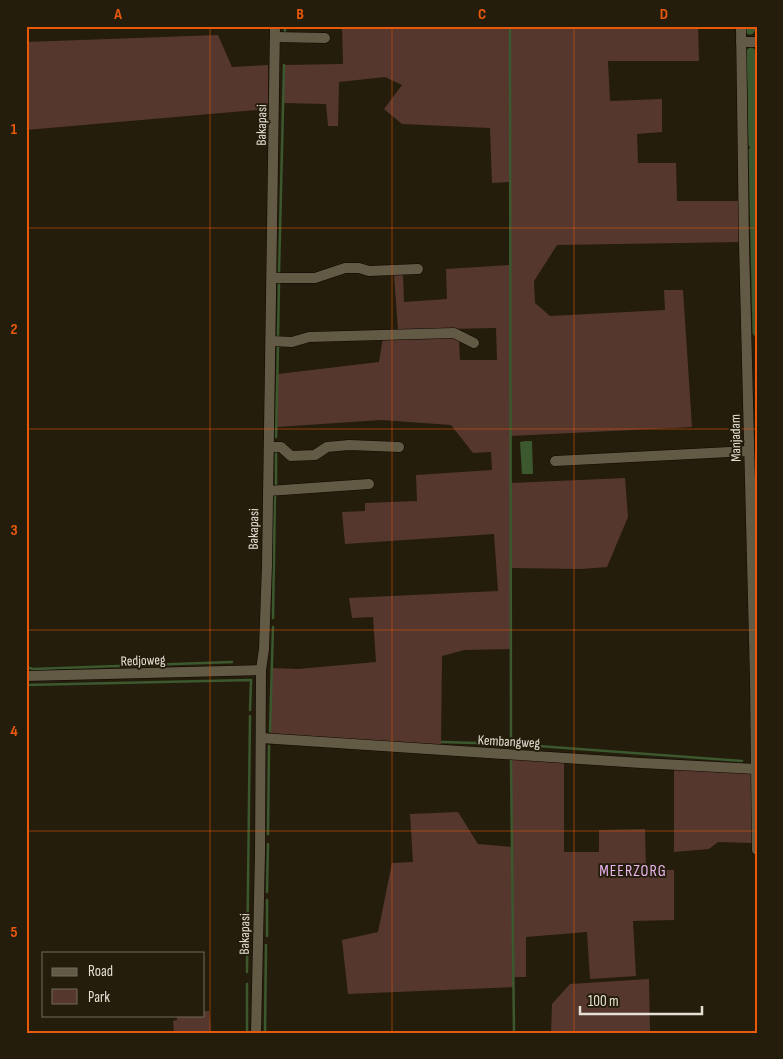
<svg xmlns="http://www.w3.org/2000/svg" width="783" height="1059" font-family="'Sofia Sans Condensed',sans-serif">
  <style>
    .green { fill: #55372e }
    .water { fill: #3b582f }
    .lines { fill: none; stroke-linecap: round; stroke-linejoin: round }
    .stream { stroke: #3b582f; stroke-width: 2.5 }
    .canal { stroke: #3b582f; stroke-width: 9 }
    .minor-casing { stroke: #0e0700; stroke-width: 11 }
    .minor { stroke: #635a46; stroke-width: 10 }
    .grid { fill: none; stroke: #e8590c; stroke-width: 1; stroke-opacity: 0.55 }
    .labels { text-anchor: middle; stroke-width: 4; stroke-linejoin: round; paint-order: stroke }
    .street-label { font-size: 14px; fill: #e5e0d5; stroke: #251d0b }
    .quarter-label { font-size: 16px; letter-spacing: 1px; fill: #eeb7f1; stroke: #251d0b }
    .neatline { fill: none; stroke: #e8590c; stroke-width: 2 }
    .grid-label { font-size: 16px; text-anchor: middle; font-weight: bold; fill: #e8590c }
  </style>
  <rect width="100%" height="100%" fill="#251d0b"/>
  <g class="green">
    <path d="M342 26H698L699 61H608L610 101 662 99V132L637 134 638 163H676L677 201H740L741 242 557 245 534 281 535 303 550 316 665 310 664 290H683L692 427 511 436V483L625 478 628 517 607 567 581 569 512 568V649L464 650 442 656 441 748 270 736 272 668 298 669 376 662 373 617 352 618 349 598 498 591 494 534 345 544 342 512 365 511V503L417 501 416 475 492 470 491 452 473 453 451 425 381 420 277 427 278 374 379 362 383 337 451 335 459 340 460 360H497L496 328 398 330 394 274H403L404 302 447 299 446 269 511 265 510 182 492 183 490 128 402 124 384 109 402 85 385 77 339 82 338 126H328L326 104 283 103 284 65 343 64Z"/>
    <path d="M218 35 232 67 268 65V109L26 130V42Z"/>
    <path d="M753 187H757V328Z"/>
    <path d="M511 758 564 761V852H599V830L645 829 646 870H674V920L633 921 636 976 590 979 587 932 526 937V977H514L513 987 348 994 342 940 378 932 392 863 413 862 410 814 458 812 478 844 512 847Z"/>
    <path d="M674 768 752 773 754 843 718 842 709 849 674 852Z"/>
    <path d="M649 979 650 1033H551L552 1004 570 984Z"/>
    <path d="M204 1011H209L211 1033H174L173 1021 177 1020V1015H204Z"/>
  </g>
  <path class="water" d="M525 441H532L533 474H522L520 442Z"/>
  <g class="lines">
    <g class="stream">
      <path d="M510 26 511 744"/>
      <path d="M750 30H757"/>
      <path d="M285 35V26"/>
      <path d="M751 52H757"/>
      <path d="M753 187H757"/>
      <path d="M279 273 284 65"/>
      <path d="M278 336 279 282"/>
      <path d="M276 437 278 345"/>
      <path d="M276 484V451"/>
      <path d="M273 618 275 494"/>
      <path d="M26 667 33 669 232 662"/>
      <path d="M26 685 251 680 250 710"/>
      <path d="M270 731 273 627"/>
      <path d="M442 742 511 744 742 761"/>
      <path d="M511 761 514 1033"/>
      <path d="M268 834 269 746"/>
      <path d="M267 892 268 844"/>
      <path d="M267 936V900"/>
      <path d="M247 972 250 716"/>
      <path d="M247 1033V984"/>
      <path d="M265 1033 266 945"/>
    </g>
    <g class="canal">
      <path d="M750 26V30"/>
      <path d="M751 52 753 144"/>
      <path d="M753 151 757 332"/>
    </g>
    <defs>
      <g id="minor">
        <path d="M741 26 744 243 755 679 757 850"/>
        <path d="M275 37 325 38"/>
        <path d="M741 42H757"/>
        <path d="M272 278H315L345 268H359L369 271 418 269"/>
        <path d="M271 341 292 342 309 337 454 333 474 343"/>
        <path d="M269 447H281L291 456 315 455 327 447 349 445 399 447"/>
        <path d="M555 461 749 451"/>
        <path d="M268 491 369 484"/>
        <path d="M26 676 261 670"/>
        <path d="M261 738 641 763 756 769"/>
        <path d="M256 1033 260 853 261 670 264 649 267 565 275 26"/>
      </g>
    </defs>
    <use href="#minor" class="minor-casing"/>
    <use href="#minor" class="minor"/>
  </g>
  <path class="grid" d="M210 26V1033M392 26V1033M574 26V1033M26 228H757M26 429H757M26 630H757M26 831H757"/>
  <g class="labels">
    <g class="street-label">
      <text transform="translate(261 125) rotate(-89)" y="5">Bakapasi</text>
      <text transform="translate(735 438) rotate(-91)" y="5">Manjadam</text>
      <text transform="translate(253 529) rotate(-89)" y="5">Bakapasi</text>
      <text transform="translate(143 660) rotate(-2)" y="5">Redjoweg</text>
      <text transform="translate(509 741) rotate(3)" y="5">Kembangweg</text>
      <text transform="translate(244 934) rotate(-89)" y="5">Bakapasi</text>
    </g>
    <g class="quarter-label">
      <text x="633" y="876">MEERZORG</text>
    </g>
  </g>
  <rect width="783" height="1059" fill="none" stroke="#251d0b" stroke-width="55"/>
  <rect x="42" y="952" width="162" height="65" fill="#251d0b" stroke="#726b5c"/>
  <rect x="52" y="968" width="25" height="8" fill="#635a46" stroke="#726b5c"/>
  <text x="88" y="976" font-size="15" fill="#e5e0d5">Road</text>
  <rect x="52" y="989" width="25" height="15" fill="#55372e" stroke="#726b5c"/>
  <text x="88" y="1002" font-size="15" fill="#e5e0d5">Park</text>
  <path d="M580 1006v8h122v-8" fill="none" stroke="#e5e0d5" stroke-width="2.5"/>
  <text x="588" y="1006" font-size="15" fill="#e5e0d5" stroke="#251d0b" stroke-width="4" paint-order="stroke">100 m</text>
  <rect x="28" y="28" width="728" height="1004" class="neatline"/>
  <g class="grid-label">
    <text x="118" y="19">A</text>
    <text x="300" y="19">B</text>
    <text x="482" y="19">C</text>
    <text x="664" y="19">D</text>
    <text x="14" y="134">1</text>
    <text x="14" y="334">2</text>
    <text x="14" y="535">3</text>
    <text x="14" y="736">4</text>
    <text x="14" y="937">5</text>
  </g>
</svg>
